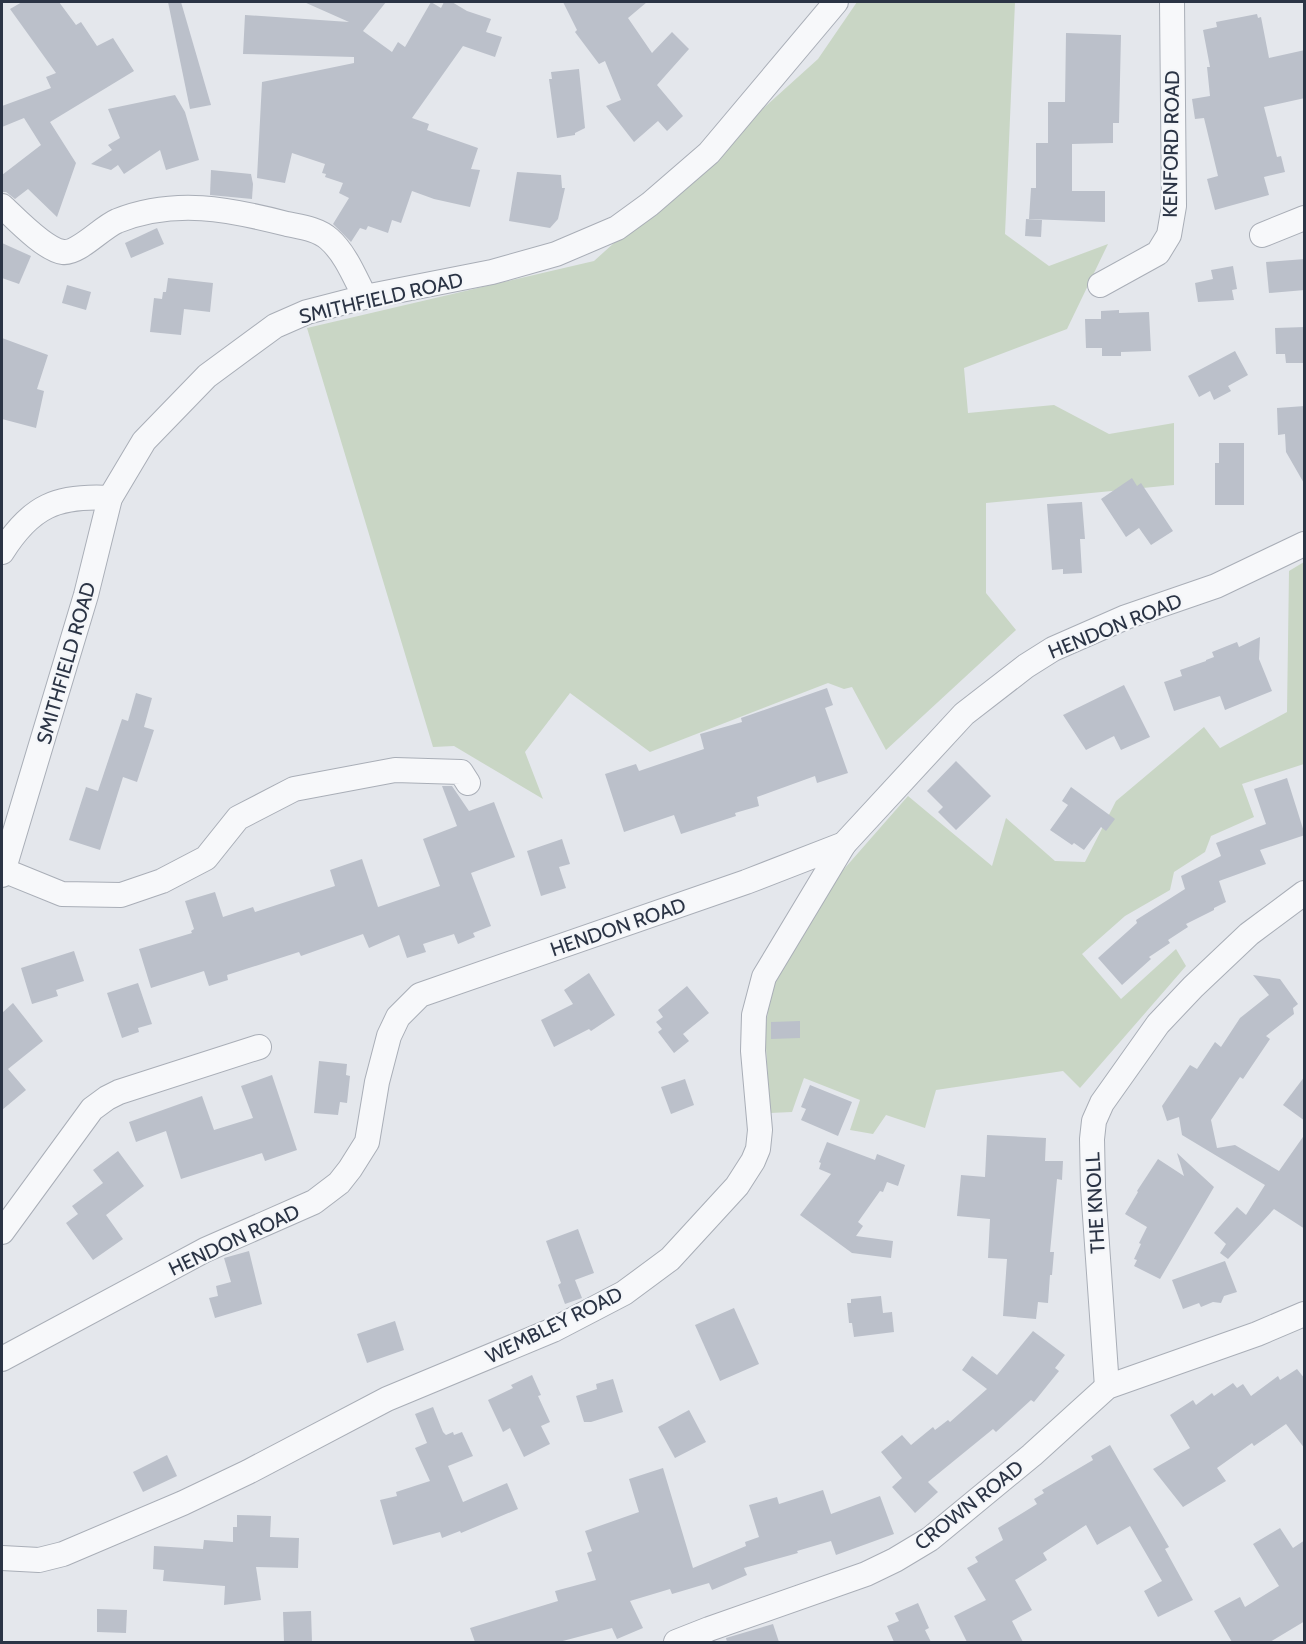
<svg xmlns="http://www.w3.org/2000/svg" width="1306" height="1644" font-family="Cabin,sans-serif">
  <style>
    .green { fill: #c9d6c5 }
    .building { fill: #bbc0ca }
    .lines { fill: none; stroke-linecap: round; stroke-linejoin: round }
    .minor-casing { stroke: #a9aeb7; stroke-width: 26 }
    .minor { stroke: #f7f8fa; stroke-width: 24 }
    .labels { text-anchor: middle; stroke-width: 4.5; stroke-linejoin: round; paint-order: stroke }
    .street-label { font-size: 20px; fill: #2b3445; stroke: #f4f6f9 }
  </style>
  <rect width="100%" height="100%" fill="#e4e7ec"/>
  <g class="green">
    <path d="M857 2H1015L1005 234 1049 266 1108 244 1067 329 964 368 968 413 1054 405 1109 434 1174 423V485L986 503V593L1016 630 886 750 852 687 844 689 828 683 650 752 570 693 525 752 543 799 454 746 433 747 307 328 594 261 818 59Z"/>
    <path d="M1304 562V764L1242 784 1254 817 1211 836 1205 852 1174 872 1170 890 1125 916 1082 954 1121 999 1176 949 1186 966 1080 1088 1063 1071 936 1090 925 1128 886 1115 873 1134 850 1130 860 1100 804 1078 792 1112 770 1113 765 1031 772 984 837 877 908 796 992 866 1006 818 1055 861 1085 862 1116 801 1204 727 1220 748 1287 712 1289 571Z"/>
  </g>
  <g class="building">
    <path d="M22 2H59L76 25 81 22 97 46 113 38 134 71 50 122 76 163 57 217 28 189 15 199 6 192H2V175L41 145 24 118 2 127V106L51 88 46 77 56 73 10 9Z"/>
    <path d="M168 2H181L211 105 190 109Z"/>
    <path d="M304 2H386L363 31 392 52 398 42 405 47 431 2 441 8 444 2H452L467 11 491 19 486 32 502 37 495 57 463 46 412 118 429 124 427 130 478 148 471 169 480 170 470 207 434 199 412 191 401 223 392 220 388 233 368 226 366 230 360 228 351 242 333 224 349 198 339 193 343 183 325 177 326 174 322 173 325 164 292 153 285 183 257 178 262 82 354 63V57L243 54 245 15 349 22Z"/>
    <path d="M563 2H647L628 18 652 53 672 32 689 49 657 85 683 116 667 131 658 121 634 142 606 106 621 100 605 61 599 64 575 32 577 30Z"/>
    <path d="M1257 14 1258 18 1261 17 1269 58 1305 50V98L1264 107 1277 157 1281 156 1285 172 1264 177 1269 195 1215 210 1207 179 1218 176 1204 118 1195 119 1192 99 1210 96 1207 67H1210L1203 30 1217 27 1216 22Z"/>
    <path d="M1066 33 1121 35 1119 123H1113V143L1072 144V191H1105V222L1029 219 1031 188H1036V143H1048V102H1065Z"/>
    <path d="M579 69 585 128 575 133V135L557 138 549 79H552L551 72Z"/>
    <path d="M175 95 185 112 199 160 166 170 160 150 124 174 118 165 111 170 91 164 112 150 108 145 120 138 108 109Z"/>
    <path d="M211 170 251 174 253 184 252 199 210 195Z"/>
    <path d="M517 172 561 175 562 188H565L558 219 550 228 509 221Z"/>
    <path d="M1026 219 1042 220 1041 237 1025 236Z"/>
    <path d="M157 228 164 244 131 258 125 243Z"/>
    <path d="M2 243 31 256 19 284 2 278Z"/>
    <path d="M1305 259V290L1269 293 1266 262Z"/>
    <path d="M1233 266 1237 289 1232 290 1234 300 1198 302 1195 283 1213 279 1211 270Z"/>
    <path d="M168 278 213 283 210 312 184 309 181 335 150 332 154 298 162 299 163 292H166Z"/>
    <path d="M67 285 91 292 86 310 62 303Z"/>
    <path d="M1119 310V313L1149 312 1151 351 1121 352V356H1102V348H1086L1085 319H1101V311Z"/>
    <path d="M1305 327V363H1286L1285 354H1276L1275 328Z"/>
    <path d="M2 338 48 355 37 389 44 391 36 428 2 419Z"/>
    <path d="M1235 351 1248 375 1228 386 1231 391 1214 400 1210 391 1199 397 1188 376Z"/>
    <path d="M1305 406V485L1286 452 1285 434 1278 435 1277 408Z"/>
    <path d="M1219 443H1244V505H1215V463H1219Z"/>
    <path d="M1132 478 1137 486 1141 483 1173 531 1151 545 1139 528 1126 537 1101 499Z"/>
    <path d="M1082 502 1085 539H1080L1082 573 1063 574V569L1052 570 1047 504Z"/>
    <path d="M1260 637 1259 659 1272 691 1225 710 1220 696 1174 711 1164 682 1182 676 1180 670 1206 661V660L1214 657 1212 652 1237 642 1239 647Z"/>
    <path d="M1124 685 1150 737 1121 750 1114 736 1086 750 1063 715Z"/>
    <path d="M827 688 833 705 825 708 848 773 817 783 815 776 757 797 759 806 735 813 736 816 681 834 674 815 624 832 605 774 636 764 639 771 704 749 700 734 742 722 741 718Z"/>
    <path d="M136 693 152 698 144 727 154 730 137 782 123 777 100 850 69 840 86 787 98 791 122 719 128 721Z"/>
    <path d="M956 761 991 796 956 830 938 812 943 807 927 791Z"/>
    <path d="M1287 778 1305 835 1260 850 1266 864 1219 881 1226 902 1214 908V910L1186 924 1188 927 1168 940 1170 943 1149 957 1151 959 1122 985 1098 958 1137 923 1136 920 1185 889 1181 876 1221 856 1216 843 1266 824 1254 789Z"/>
    <path d="M442 786H452L469 811 494 802 515 857 471 873 491 926 473 933 475 937 458 944 454 934 423 944 426 952 407 958 399 935 369 948 363 934 301 956 299 952 227 975 228 980 209 986 204 971 151 988 139 949 192 933 191 931 194 929 185 901 215 892 223 917 253 907 255 912 335 886 330 870 362 859 378 907 440 886 423 839 457 826Z"/>
    <path d="M1071 787 1115 819 1106 831 1101 827 1084 850 1074 843 1072 845 1050 830 1068 805 1062 801Z"/>
    <path d="M562 839 570 864 559 867 566 888 541 896 527 851Z"/>
    <path d="M74 951 84 981 56 990 58 996 32 1004 21 968Z"/>
    <path d="M589 973 615 1015 591 1031 589 1029 554 1047 541 1020 573 1004 564 990Z"/>
    <path d="M1253 975 1280 979 1298 1004 1293 1008 1294 1014 1266 1036 1270 1039 1243 1079 1240 1077 1211 1120 1217 1148 1235 1145 1279 1171 1305 1134V1229L1274 1209 1228 1259 1220 1253 1226 1244 1214 1233 1237 1207 1246 1215 1265 1185 1182 1135 1179 1117 1167 1121 1162 1106 1190 1065 1197 1069 1215 1042 1221 1047 1240 1018 1269 995Z"/>
    <path d="M138 983 152 1024 138 1028 139 1032 122 1038 107 993Z"/>
    <path d="M687 986 709 1013 683 1034 689 1041 674 1053 658 1032 662 1029 656 1022 663 1017 658 1010Z"/>
    <path d="M13 1003 43 1041 8 1069 26 1090 2 1110V1013Z"/>
    <path d="M800 1021V1038L771 1039V1022Z"/>
    <path d="M319 1061 347 1064 346 1075 350 1076 347 1103 340 1102 338 1115 314 1113Z"/>
    <path d="M272 1075 297 1150 265 1161 262 1153 181 1179 166 1131 136 1142 129 1122 202 1096 214 1130 253 1118 241 1086Z"/>
    <path d="M1305 1076V1121L1283 1105Z"/>
    <path d="M685 1079 694 1105 671 1114 661 1087Z"/>
    <path d="M810 1085 852 1102 838 1136 801 1120 806 1109 801 1107Z"/>
    <path d="M987 1135 1046 1138 1045 1161H1063L1062 1180 1057 1179 1050 1252H1054L1052 1275H1050L1048 1303 1038 1302 1036 1319 1003 1316 1007 1259 988 1258 990 1219 957 1216 961 1175 985 1177Z"/>
    <path d="M827 1142 875 1160 877 1154 905 1165 898 1186 887 1182 883 1192 880 1191 858 1222 863 1226 856 1236 893 1241 891 1258 852 1253 800 1215 831 1174 819 1169 821 1163 819 1162Z"/>
    <path d="M118 1151 144 1186 106 1215 123 1239 93 1260 66 1223 78 1214 72 1206 103 1183 93 1170Z"/>
    <path d="M1177 1153 1214 1187 1160 1279 1134 1266 1137 1260 1134 1259 1141 1244 1139 1243 1147 1227 1125 1214 1138 1192 1137 1191 1158 1159 1184 1176Z"/>
    <path d="M578 1229 594 1273 575 1280 582 1298 565 1304 558 1285 561 1283 546 1241Z"/>
    <path d="M249 1251 262 1304 215 1318 209 1298 218 1296 216 1286 231 1282 224 1258Z"/>
    <path d="M1225 1261 1237 1292 1224 1296 1221 1303 1213 1302 1201 1307 1199 1303 1183 1309 1172 1280Z"/>
    <path d="M881 1296 883 1313 892 1312 894 1332 854 1337 852 1323H849L847 1303H851V1299Z"/>
    <path d="M734 1308 759 1364 720 1381 695 1325Z"/>
    <path d="M395 1321 404 1350 367 1363 357 1334Z"/>
    <path d="M1033 1331 1065 1355 1055 1368 1059 1371 1034 1402 1031 1400 996 1432 993 1429 928 1482 938 1492 915 1513 892 1487 902 1478 881 1452 902 1435 911 1445 933 1427 935 1430 948 1420 950 1422 987 1389 962 1370 972 1356 997 1375Z"/>
    <path d="M1297 1369 1305 1379V1449L1286 1424 1254 1446 1252 1443 1217 1468 1226 1481 1183 1507 1153 1469 1190 1448 1170 1415 1193 1400 1196 1405 1212 1393 1214 1396 1233 1383 1237 1388 1243 1384 1251 1396 1278 1376 1280 1380Z"/>
    <path d="M532 1375 541 1395 538 1396 550 1422 541 1426 550 1444 524 1457 510 1428 503 1432 488 1400 513 1388 511 1385Z"/>
    <path d="M613 1379 623 1412 591 1422H584L576 1396 597 1389 596 1384Z"/>
    <path d="M433 1407 443 1432 446 1435 453 1432 454 1435 462 1432 473 1456 448 1466 463 1502 507 1483 518 1509 461 1533 460 1531 442 1538 440 1532 393 1545 380 1500 397 1496 396 1492 430 1481 415 1448 427 1443 415 1414Z"/>
    <path d="M689 1410 706 1442 675 1458 658 1427Z"/>
    <path d="M1110 1445 1169 1547 1165 1549 1193 1600 1158 1617 1144 1591 1162 1581 1130 1526 1097 1545 1086 1525 1043 1553 1047 1560 1015 1580 1032 1610 1012 1621 1023 1642H967L954 1616 986 1600 967 1568 978 1562 975 1557 1003 1540 998 1528 1037 1504 1034 1499 1044 1493 1042 1490 1093 1460 1091 1456Z"/>
    <path d="M167 1455 177 1476 143 1492 133 1472Z"/>
    <path d="M663 1468 693 1568 746 1546 745 1542 759 1537 749 1505 777 1497 779 1504 823 1490 831 1514 880 1496 894 1534 836 1555 831 1541 797 1551 798 1553 744 1568 747 1575 712 1590 709 1583 672 1594 670 1589 630 1601 643 1628 617 1639 612 1628 559 1642H475L470 1628 558 1601 555 1591 596 1580 587 1553 592 1551 585 1531 639 1512 629 1479Z"/>
    <path d="M237 1515 271 1516 270 1537 299 1538 298 1568 256 1567 261 1600 224 1605 225 1586 163 1581 164 1570 153 1569 154 1546 203 1549 204 1540 233 1542V1527H237Z"/>
    <path d="M1280 1528 1293 1548 1305 1540V1621L1270 1642H1232L1214 1611 1240 1597 1245 1607 1279 1586 1253 1544Z"/>
    <path d="M918 1603 929 1628 925 1630 931 1642H894L887 1626 899 1621 895 1613Z"/>
    <path d="M97 1609 127 1610 126 1633 97 1632Z"/>
    <path d="M311 1611 312 1642H284L283 1612Z"/>
    <path d="M773 1624 779 1642H727L726 1638Z"/>
  </g>
  <g class="lines">
    <defs>
      <g id="minor">
        <path d="M2 206C15 218 45 250 63 252 78 254 101 228 117 221 175 198 229 209 287 224 301 227 318 229 329 239 346 254 355 278 365 297"/>
        <path d="M1262 235 1304 218"/>
        <path d="M1100 285 1158 253 1169 235 1174 206 1172 2"/>
        <path d="M2 552C31 506 57 495 110 498"/>
        <path d="M3 870 62 894 121 895 162 881 206 858 238 818 294 789 395 770 461 772 468 783"/>
        <path d="M2 875 86 595 110 498 144 441 207 376 275 326 307 312 365 297 492 272 556 254 617 228 650 204 709 153 836 2"/>
        <path d="M2 1232 92 1109 107 1098 119 1092 259 1047"/>
        <path d="M2 1359 205 1250 314 1202 339 1183 350 1169 367 1142 377 1082 389 1036 398 1017 420 995 746 882 844 844 964 714 1026 666 1053 649 1126 617 1216 586 1304 544"/>
        <path d="M1107 1387 1093 1187 1092 1139 1094 1121 1102 1103 1158 1024 1193 987 1249 934 1304 893"/>
        <path d="M2 1558 39 1560 63 1554 183 1503 248 1472 387 1399 553 1330 624 1293 670 1259 737 1186 753 1161 758 1149 760 1130 753 1051 754 1015 764 977 844 844"/>
        <path d="M676 1642 709 1629 866 1574 895 1560 930 1539 1032 1455 1107 1387 1257 1334 1304 1314"/>
      </g>
    </defs>
    <use href="#minor" class="minor-casing"/>
    <use href="#minor" class="minor"/>
  </g>
  <g class="labels">
    <g class="street-label">
      <text transform="translate(1171 144) rotate(-89)" y="7">KENFORD ROAD</text>
      <text transform="translate(381 298) rotate(-13)" y="7">SMITHFIELD ROAD</text>
      <text transform="translate(1115 626) rotate(-22)" y="7">HENDON ROAD</text>
      <text transform="translate(66 663) rotate(-74)" y="7">SMITHFIELD ROAD</text>
      <text transform="translate(618 927) rotate(-19)" y="7">HENDON ROAD</text>
      <text transform="translate(1095 1203) rotate(-93)" y="7">THE KNOLL</text>
      <text transform="translate(234 1240) rotate(-25)" y="7">HENDON ROAD</text>
      <text transform="translate(554 1325) rotate(-26)" y="7">WEMBLEY ROAD</text>
      <text transform="translate(969 1505) rotate(-38)" y="7">CROWN ROAD</text>
    </g>
  </g>
  <rect width="1306" height="1644" fill="none" stroke="#2b3445" stroke-width="6"/>
</svg>
